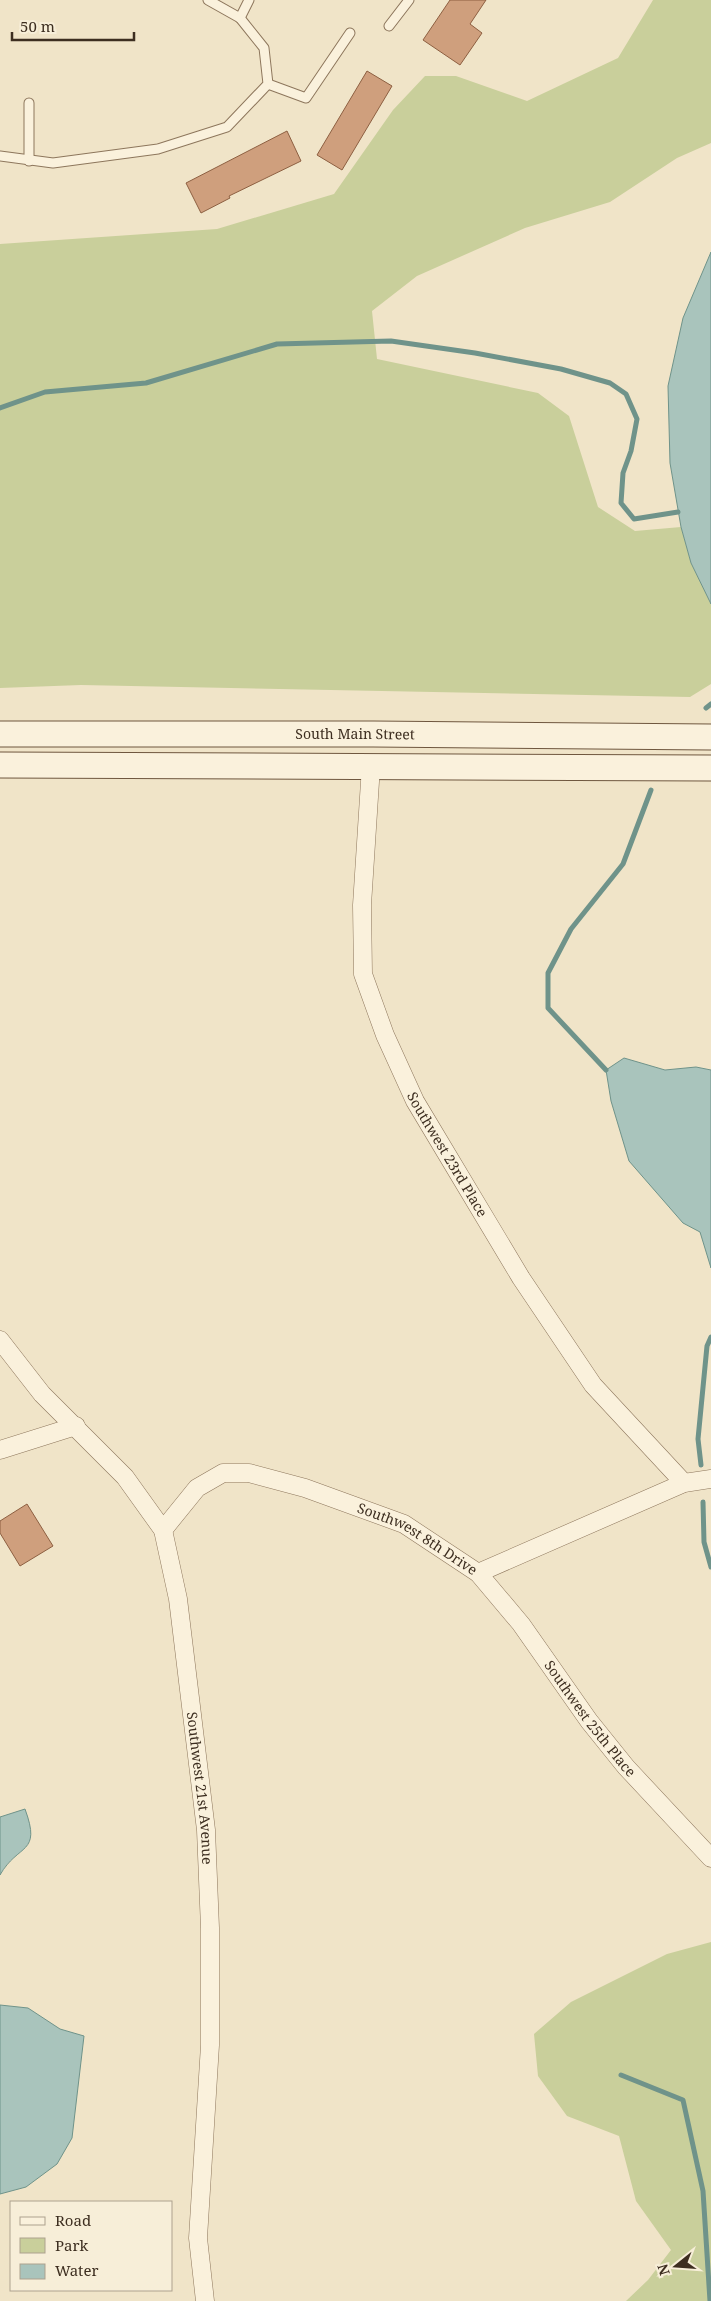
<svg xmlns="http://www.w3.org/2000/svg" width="711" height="2301" font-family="'Noto Serif',serif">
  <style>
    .green { fill: #c9cf9b }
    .water { fill: #a9c4bc; stroke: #6f938a }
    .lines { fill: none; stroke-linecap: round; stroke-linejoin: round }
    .stream { stroke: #6f938a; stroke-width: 5 }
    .building { fill: #cf9f7d; stroke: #8d5f41 }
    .service-casing { stroke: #8d765c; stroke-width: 11 }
    .minor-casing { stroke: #8d765c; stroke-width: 19 }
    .secondary-casing { stroke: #6f573f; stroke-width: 27 }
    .service { stroke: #faf1dc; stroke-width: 9 }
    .minor { stroke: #faf1dc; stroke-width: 18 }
    .secondary { stroke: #faf1dc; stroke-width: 25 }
    .labels { text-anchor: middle; stroke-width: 4; stroke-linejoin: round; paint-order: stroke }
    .street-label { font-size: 14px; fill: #3d2e20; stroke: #f7eed8 }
  </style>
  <rect width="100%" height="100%" fill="#f0e4c8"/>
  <g class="green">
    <path d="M653 0H711V143L677 158 610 202 525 228 417 276 372 311 377 359 538 393 569 416 598 507 635 531 681 527 691 563 711 604V684L690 697 81 685 0 688V244L217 229 334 194 393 110 425 76H456L527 101 618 58Z"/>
    <path d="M711 1942V2301H626L648 2280 671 2250 636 2201 619 2136 567 2116 538 2076 534 2034 571 2002 667 1954Z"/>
  </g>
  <g class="water">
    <path d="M711 252V604L691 563 681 527 670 463 668 386 683 318Z"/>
    <path d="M624 1058 665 1070 696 1067 711 1070V1268L700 1232 683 1223 629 1161 611 1101 606 1070Z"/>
    <path d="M25 1809C42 1855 18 1843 0 1875V1817Z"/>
    <path d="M0 2005 28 2008 60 2029 84 2036 72 2138 57 2164 26 2187 0 2194Z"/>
  </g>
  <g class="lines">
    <g class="stream">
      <path d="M0 408 45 392 146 383 277 344 391 341 475 353 561 369 610 383 626 394 637 419 631 451 623 473 621 503 634 519 678 512"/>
      <path d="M706 708 711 704"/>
      <path d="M606 1070 548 1008V973L571 929 623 864 651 790"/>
      <path d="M701 1465 698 1439 707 1346 711 1337"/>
      <path d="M703 1502 704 1542 711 1567"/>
      <path d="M621 2075 683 2100 703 2191 710 2301"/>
    </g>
  </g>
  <g class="building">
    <path d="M450 0H486L470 24 482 33 460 65 423 40Z"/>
    <path d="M367 71 392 86 342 170 317 155Z"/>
    <path d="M287 131 301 161 229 196 230 198 201 213 186 183Z"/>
    <path d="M27 1504 53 1546 20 1566 0 1533V1521Z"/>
  </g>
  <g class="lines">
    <defs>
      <g id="service">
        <path d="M208 0 240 18 249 0"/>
        <path d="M389 26 409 0"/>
        <path d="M268 84 306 98 350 33"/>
        <path d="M0 156 53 163 158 149 227 127 268 84 264 48 240 18"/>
        <path d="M29 161V103"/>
      </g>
      <g id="minor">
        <path id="s1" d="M371 766 362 905 363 974 385 1035 415 1101 521 1278 593 1385 684 1483"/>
        <path id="s2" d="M0 1340 42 1394 125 1477 163 1530 178 1599 206 1830 210 1928V2045L198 2238 205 2301"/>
        <path d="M0 1450 76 1426"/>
        <path id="s3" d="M163 1530 197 1488 223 1473H249L305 1488 404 1524 478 1573 521 1624 589 1721 626 1767 711 1858"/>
        <path d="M478 1573 684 1483 711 1479"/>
      </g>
      <g id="secondary">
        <path id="s4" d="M0 734H373L711 737"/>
        <path d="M0 765 711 768"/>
      </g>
    </defs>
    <use href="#service" class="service-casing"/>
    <use href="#minor" class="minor-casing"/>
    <use href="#secondary" class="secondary-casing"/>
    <use href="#service" class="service"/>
    <use href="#minor" class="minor"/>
    <use href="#secondary" class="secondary"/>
  </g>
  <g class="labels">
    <g class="street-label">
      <text dy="5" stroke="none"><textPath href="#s4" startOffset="355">South Main Street</textPath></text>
      <text dy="5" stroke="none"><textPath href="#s1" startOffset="408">Southwest 23rd Place</textPath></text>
      <text dy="5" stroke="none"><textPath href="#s3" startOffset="292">Southwest 8th Drive</textPath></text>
      <text dy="5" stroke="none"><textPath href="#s3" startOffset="546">Southwest 25th Place</textPath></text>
      <text dy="5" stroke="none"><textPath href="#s2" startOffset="512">Southwest 21st Avenue</textPath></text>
    </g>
  </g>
  <rect x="10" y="2201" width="162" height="90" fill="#f7eed8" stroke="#ada18e"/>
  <rect x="20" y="2217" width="25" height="8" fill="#faf1dc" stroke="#ada18e"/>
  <text x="55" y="2226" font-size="15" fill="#3d2e20">Road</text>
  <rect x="20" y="2238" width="25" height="15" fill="#c9cf9b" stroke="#ada18e"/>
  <text x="55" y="2251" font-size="15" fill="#3d2e20">Park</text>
  <rect x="20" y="2264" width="25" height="15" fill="#a9c4bc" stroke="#ada18e"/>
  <text x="55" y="2276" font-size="15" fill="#3d2e20">Water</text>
  <g transform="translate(676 2266) rotate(253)" stroke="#f7eed8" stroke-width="4" paint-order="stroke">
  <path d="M0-4L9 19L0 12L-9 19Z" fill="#3d2e20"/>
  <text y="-8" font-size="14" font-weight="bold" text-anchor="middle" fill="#3d2e20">N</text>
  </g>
  <path d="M12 32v8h122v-8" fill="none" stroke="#3d2e20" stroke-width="2.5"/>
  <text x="20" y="32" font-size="15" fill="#3d2e20" stroke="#f7eed8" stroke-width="4" paint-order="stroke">50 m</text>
</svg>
